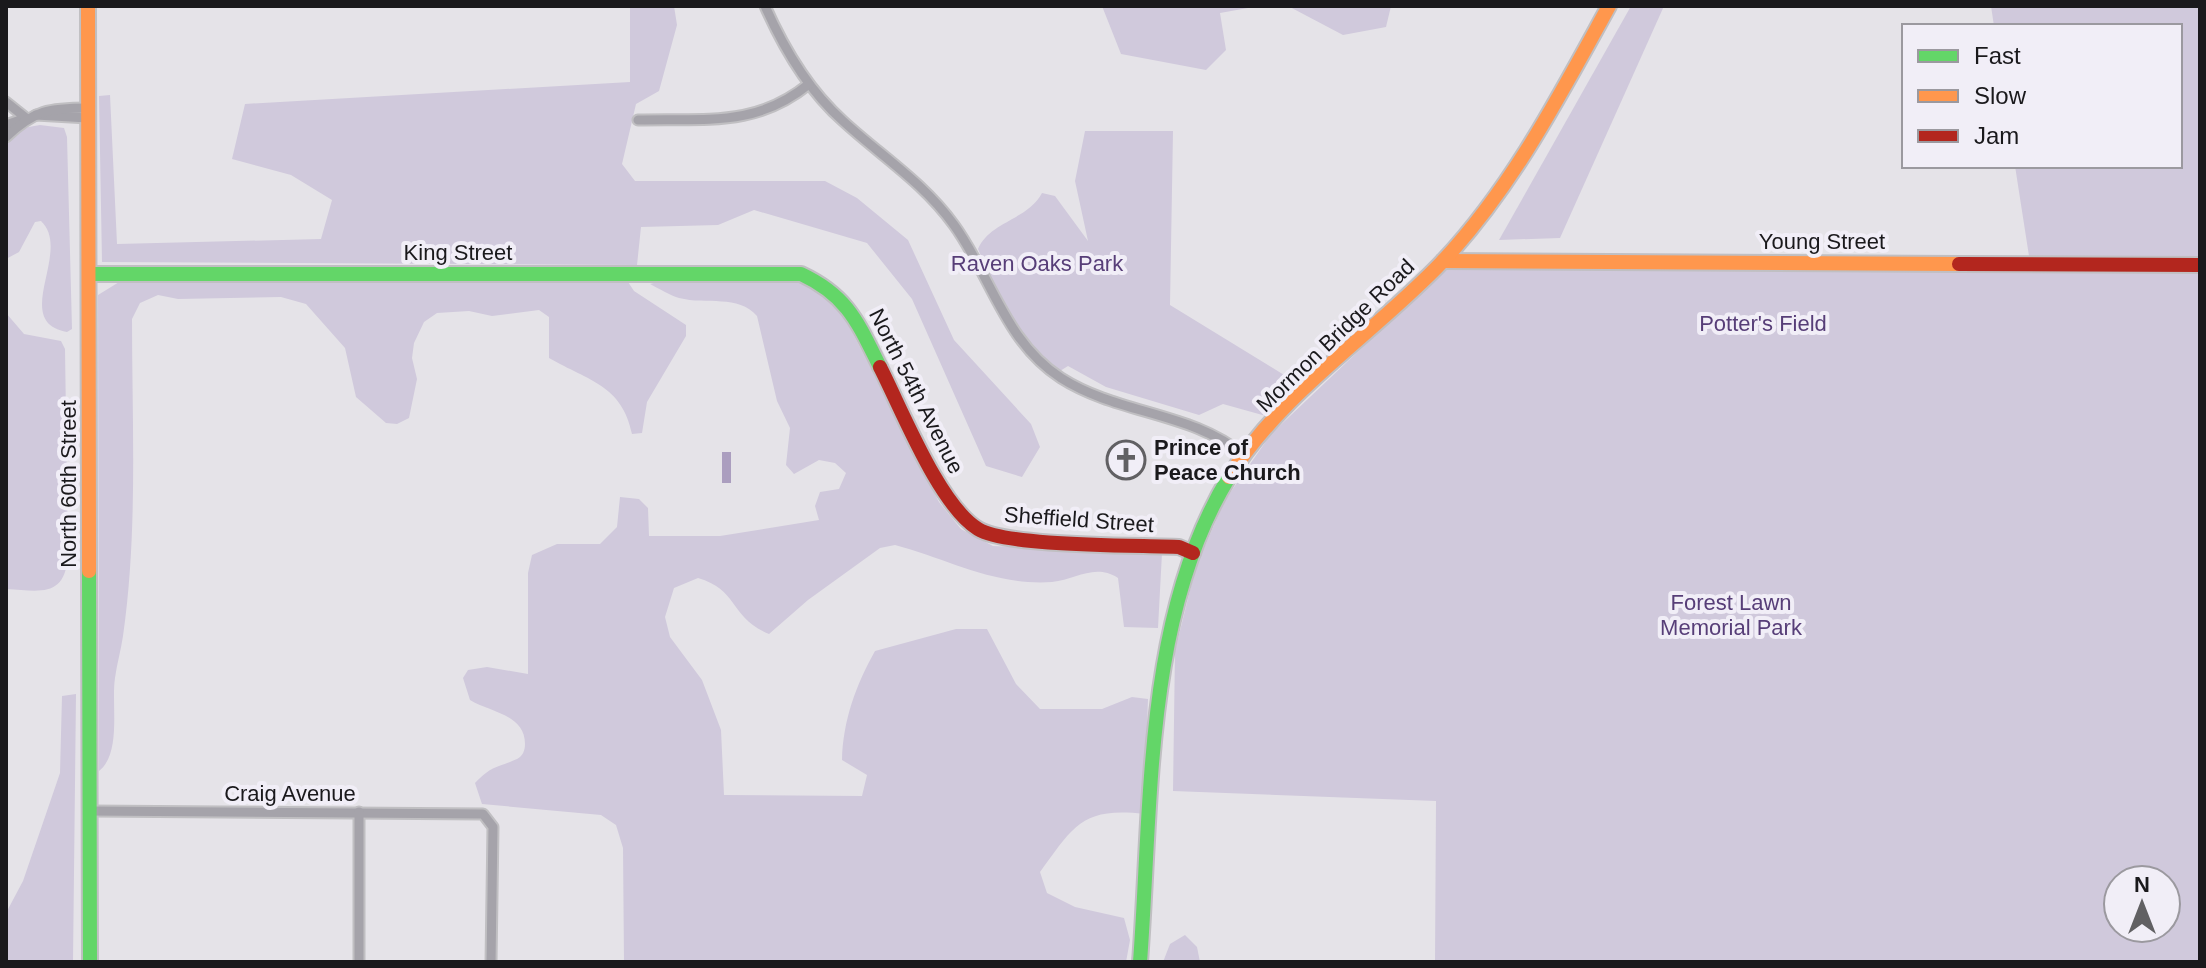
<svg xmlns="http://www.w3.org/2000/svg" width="2206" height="968" font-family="Helvetica,sans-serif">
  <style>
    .green { fill: #d0c9dc; fill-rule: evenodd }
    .water { fill: #ab9ebf }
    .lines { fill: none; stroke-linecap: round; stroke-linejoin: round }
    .street-casing { stroke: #c0bfc2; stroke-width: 13 }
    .fast-casing { stroke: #c0bfc2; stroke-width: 18 }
    .slow-casing { stroke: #c0bfc2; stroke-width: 18 }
    .jam-casing { stroke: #c0bfc2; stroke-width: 18 }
    .street { stroke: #a5a3aa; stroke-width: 9 }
    .fast { stroke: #63d668; stroke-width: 14 }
    .slow { stroke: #ff974d; stroke-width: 14 }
    .jam { stroke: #b3261e; stroke-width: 14 }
    .labels { text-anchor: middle; stroke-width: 8; stroke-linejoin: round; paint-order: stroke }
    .street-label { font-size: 22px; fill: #1a191c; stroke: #f1eef7 }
    .park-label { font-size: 22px; fill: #573e78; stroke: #f1eef7 }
    .poi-label { font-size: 22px; font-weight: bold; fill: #1a191c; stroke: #f1eef7; text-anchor: start }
  </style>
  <rect width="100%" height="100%" fill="#e5e3e8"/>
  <g class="green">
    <path d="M630 6H674L677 25 659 91 636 104 622 164 635 181H825L857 198 908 240 954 340 1031 424 1040 447 1022 477 986 466 912 299 867 243 754 210 718 225 641 227 637 265 102 262 99 96 110 95 117 244 321 239 332 200 291 175 232 159 245 104 630 82Z"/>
    <path d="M1102 6H1259L1220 13 1226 50 1206 70 1121 54Z"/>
    <path d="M1288 6H1391L1386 27 1343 35Z"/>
    <path d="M1631 6H1664L1560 238 1499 240Z"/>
    <path d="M1991 6H2200V257L2029 256 2015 166H2180V26H1994Z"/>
    <path d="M40 125 64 128 67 137 72 329 67 332C10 322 73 251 41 221L35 222 19 252 6 259V131Z"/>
    <path d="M1085 131H1173L1170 305 1289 378 1293 387 1266 416 1223 404 1199 415 1106 387 1068 366 1060 371C1018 338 999 296 978 249 990 221 1028 220 1042 193L1055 196 1088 241 1075 181Z"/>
    <path d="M1448 266 2200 270V962H1435L1436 801 1173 791 1175 651 1196 566 1225 500 1271 434ZM2118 880H2166V928H2118Z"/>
    <path d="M124 279H626L634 291 686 325V336L647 402 642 433 632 434C622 385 589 381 549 358V317L539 310 492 316 469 311 437 313 424 322 414 343 412 358 417 379 409 418 397 424 386 423 356 397 345 348 306 304 281 297 178 299 158 295 140 303 132 319C132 423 138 532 123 636 121 650 117 663 115 678 111 704 122 753 99 771L98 295Z"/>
    <path d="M665 280 793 281 822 289 839 306 939 502 961 529 993 546 1162 553 1158 628 1124 627 1118 578C1094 563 1076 580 1052 582 994 586 948 559 895 545L880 548 808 600 769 634C729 617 739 590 698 578L674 588 665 617 670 637 702 680 721 730 724 795 862 796 867 775 842 760C843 720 856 685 875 651L956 629H987L1016 684 1040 709H1102L1132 697 1148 699 1144 814C1082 807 1074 826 1040 872L1047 893 1075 907 1124 918 1130 940 1126 962H624L623 848 616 825 601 815 482 804 475 783C494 764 495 769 517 759 523 756 525 750 525 744 525 714 489 712 470 700L463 678 468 670 487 667 528 674V573L532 555 557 544H600L617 527 620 497 639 499 648 508 649 536H720L819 520 815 506 820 492 839 489 846 473 835 463 819 460 794 474 786 465 790 428 777 401 757 316C738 294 707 305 679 298 669 295 660 289 650 284Z"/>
    <path d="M6 313 24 334 61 341 65 349 68 555C65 598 41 591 6 589Z"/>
    <path d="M76 694 73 962H6V913L23 881 60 773 62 696Z"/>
    <path d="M1185 935 1197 947 1200 962H1163L1170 944Z"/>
  </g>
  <rect class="water" x="722" y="452" width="9" height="31"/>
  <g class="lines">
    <defs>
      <g id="street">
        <path d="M765 6C784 49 808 90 843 121 881 156 923 182 954 225 991 276 1005 342 1061 378 1119 415 1191 411 1245 456"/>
        <path d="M6 102 26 118 6 125"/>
        <path d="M36 115 88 118"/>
        <path d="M638 120C705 118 755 128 809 84"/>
        <path d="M6 137C34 110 50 108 88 108"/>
        <path d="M91 811 483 814 493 827 491 962"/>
        <path d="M359 962V812"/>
      </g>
      <g id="fast">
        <path d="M89 274H801C848 296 858 323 880 367"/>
        <path d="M89 571 90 962"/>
        <path d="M1140 962C1152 804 1144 616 1229 477"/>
      </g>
      <g id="slow">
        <path d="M88 6 89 571"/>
        <path d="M1443 261 1959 264"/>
        <path d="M1229 477C1280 393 1376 332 1443 261 1513 186 1560 95 1609 6"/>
      </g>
      <g id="jam">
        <path d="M1959 264 2200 265"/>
        <path d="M880 367C902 410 939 505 978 529 1007 547 1138 545 1179 547L1193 553"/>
      </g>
    </defs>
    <use href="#street" class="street-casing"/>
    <use href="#fast" class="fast-casing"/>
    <use href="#slow" class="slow-casing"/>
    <use href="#jam" class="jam-casing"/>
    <use href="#street" class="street"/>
    <use href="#fast" class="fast"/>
    <use href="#slow" class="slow"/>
    <use href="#jam" class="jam"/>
  </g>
  <defs>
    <symbol id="church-ring" viewBox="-11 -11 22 22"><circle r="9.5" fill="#f1eef7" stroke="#616063" stroke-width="1.5"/><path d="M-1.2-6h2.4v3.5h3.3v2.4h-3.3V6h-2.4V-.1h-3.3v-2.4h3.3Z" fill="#616063"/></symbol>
  </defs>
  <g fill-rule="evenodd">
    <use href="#church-ring" x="1104" y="438" width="44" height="44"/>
  </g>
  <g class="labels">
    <g class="street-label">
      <text x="1822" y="249">Young Street</text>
      <text x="458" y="260">King Street</text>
      <text transform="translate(1335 335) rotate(-44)" y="8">Mormon Bridge Road</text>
      <text transform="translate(917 391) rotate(63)" y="8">North 54th Avenue</text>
      <text transform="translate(68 484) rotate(-90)" y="8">North 60th Street</text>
      <text transform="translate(1079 519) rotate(4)" y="8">Sheffield Street</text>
      <text x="290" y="801">Craig Avenue</text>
    </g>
    <g class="park-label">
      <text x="1037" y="271">Raven Oaks Park</text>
      <text x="1763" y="331">Potter's Field</text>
      <text x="1731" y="610">Forest Lawn<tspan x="1731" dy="25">Memorial Park</tspan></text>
    </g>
    <g class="poi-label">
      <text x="1154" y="455">Prince of<tspan x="1154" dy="25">Peace Church</tspan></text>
    </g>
  </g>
  <rect width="2206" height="968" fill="none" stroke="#1a191c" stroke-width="16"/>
  <rect x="1902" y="24" width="280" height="144" fill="#f1eef7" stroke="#9b999f" stroke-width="2"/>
  <rect x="1918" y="50" width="40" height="12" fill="#63d668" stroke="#9b999f" stroke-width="2"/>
  <text x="1974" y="64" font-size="24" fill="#1a191c">Fast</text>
  <rect x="1918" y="90" width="40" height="12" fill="#ff974d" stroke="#9b999f" stroke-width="2"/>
  <text x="1974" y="104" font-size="24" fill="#1a191c">Slow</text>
  <rect x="1918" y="130" width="40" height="12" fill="#b3261e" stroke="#9b999f" stroke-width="2"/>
  <text x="1974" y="144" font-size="24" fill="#1a191c">Jam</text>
  <g transform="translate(2142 904)"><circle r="38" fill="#f1eef7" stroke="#9b999f" stroke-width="2"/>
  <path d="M0-6L14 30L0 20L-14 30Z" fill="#616063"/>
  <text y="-12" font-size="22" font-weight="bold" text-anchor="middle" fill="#1a191c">N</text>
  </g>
</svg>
